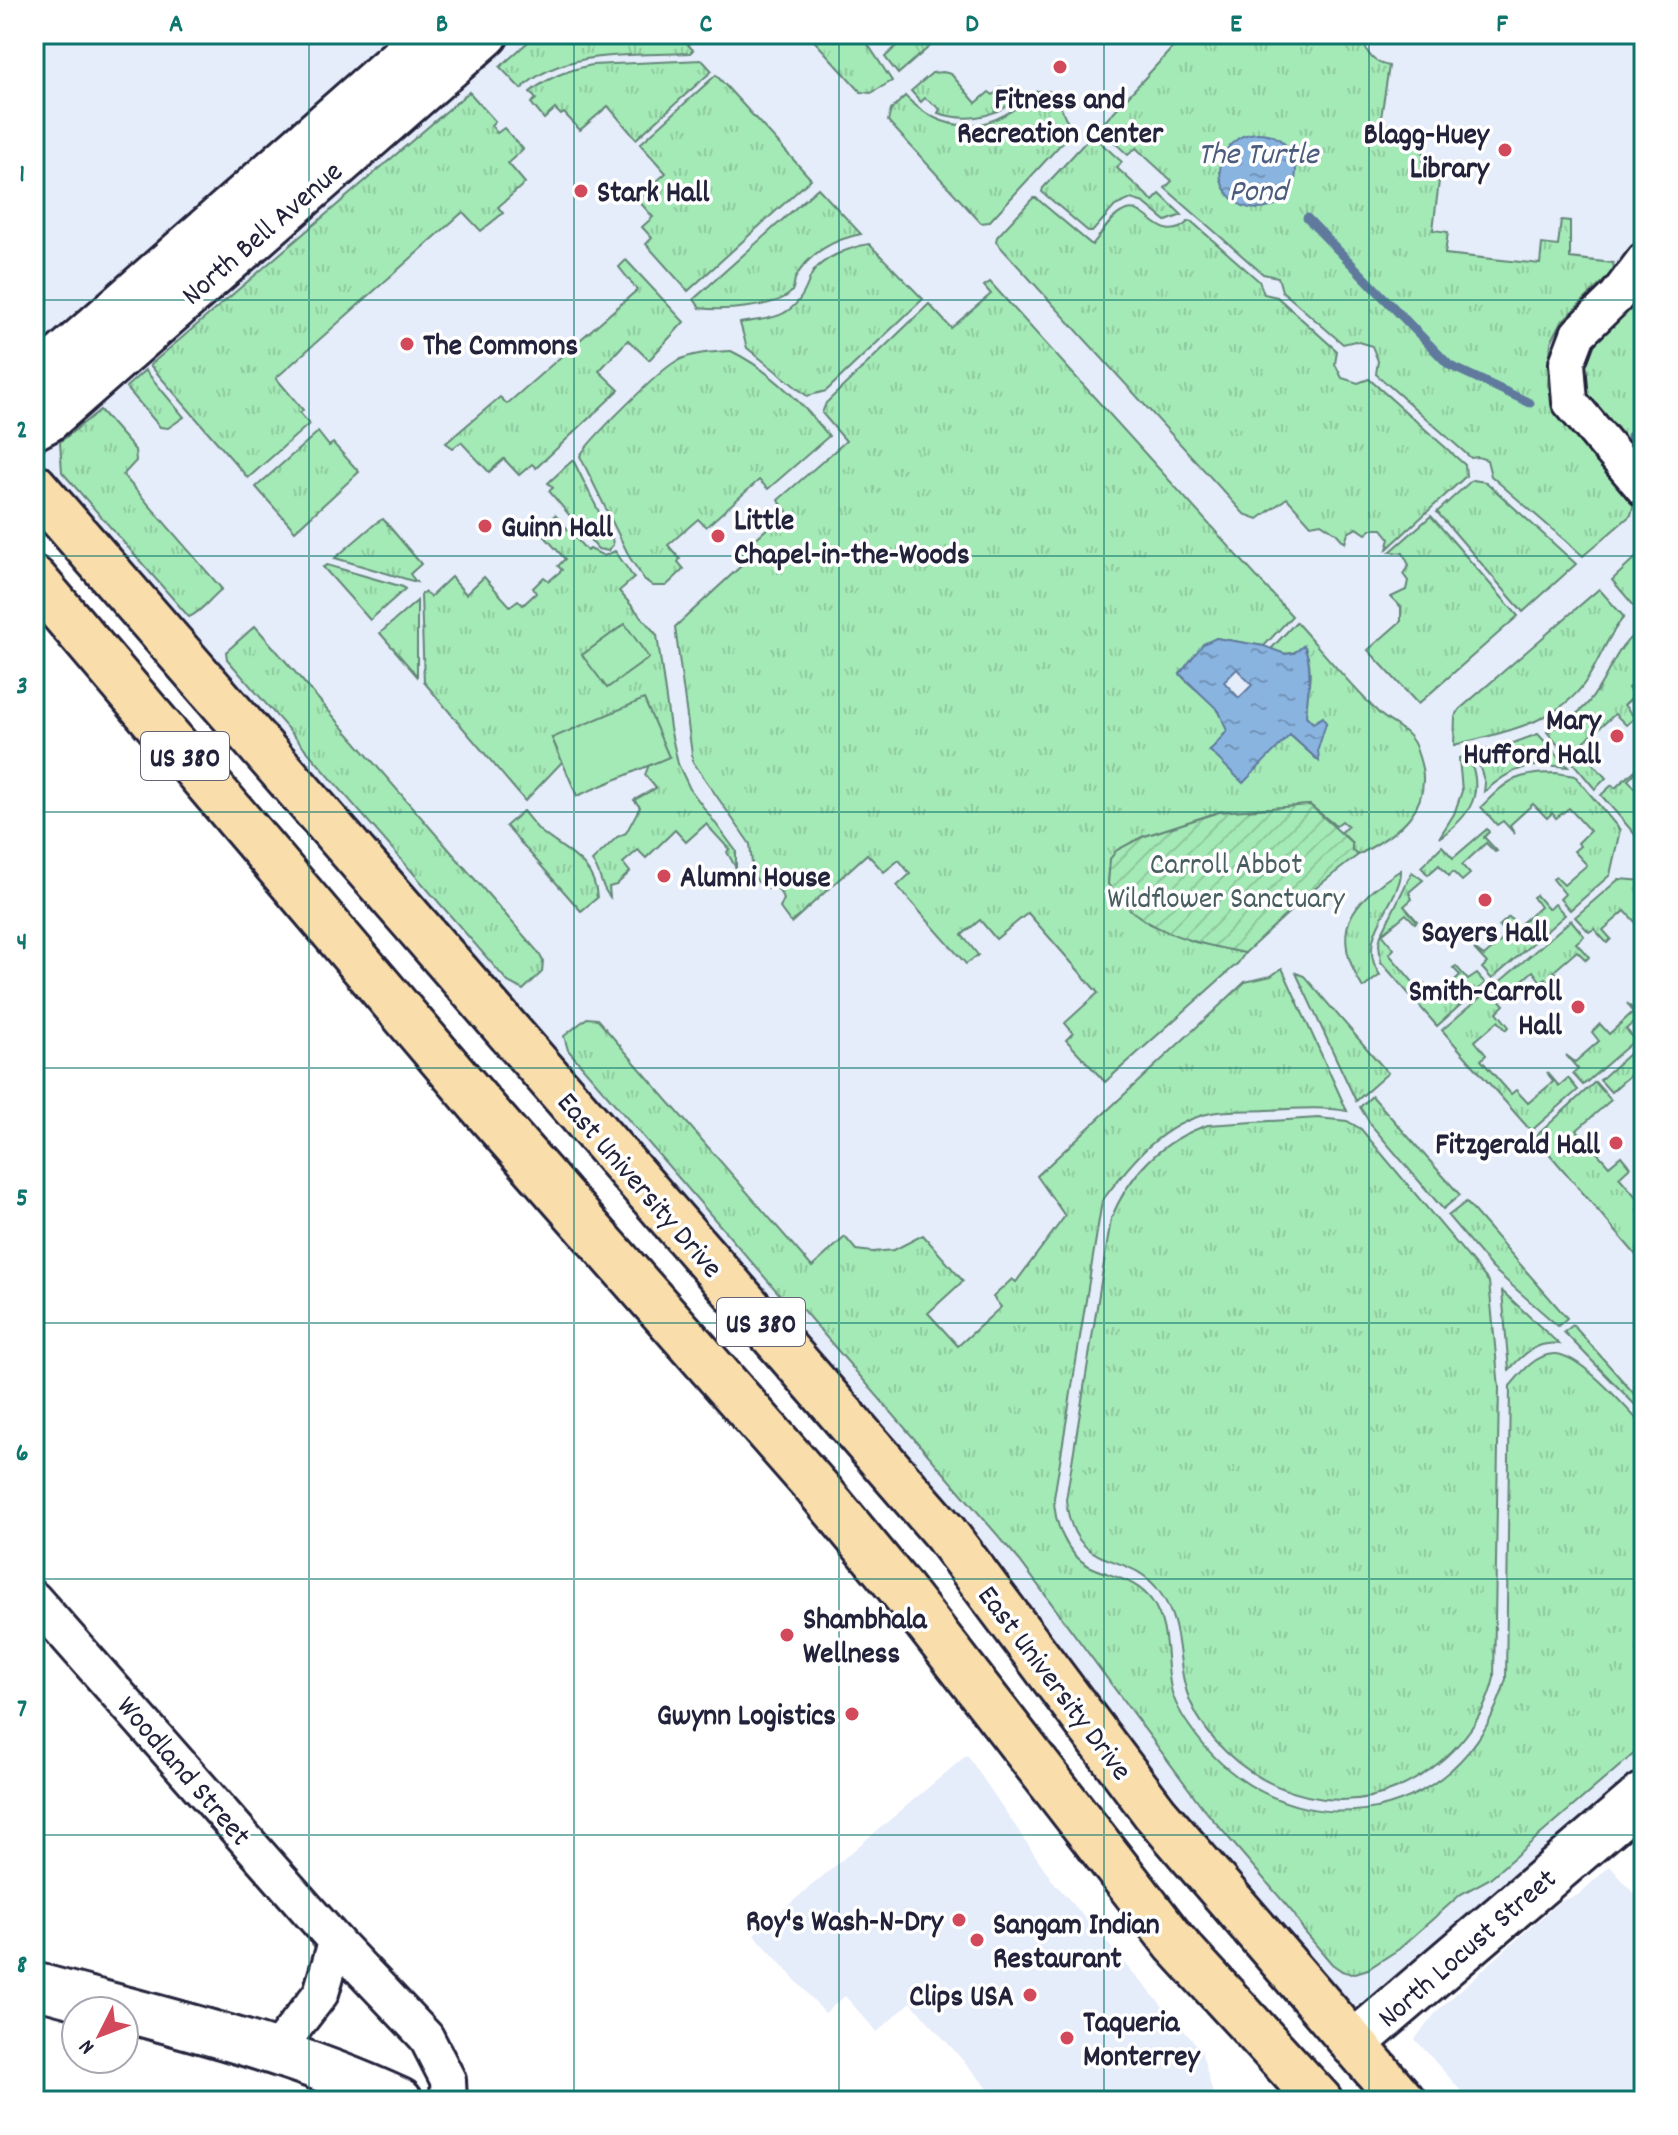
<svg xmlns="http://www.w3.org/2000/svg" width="1678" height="2135" font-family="Dekko,sans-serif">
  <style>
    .built { fill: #e5ecfa }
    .grass { fill: url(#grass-tufts); stroke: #638678; stroke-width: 2 }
    .garden { fill: url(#garden-furrows); stroke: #638678; stroke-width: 2 }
    .pitch { fill: #a4eab6; stroke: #638678; stroke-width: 2 }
    .water { fill: url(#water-ripples); stroke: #607a9e; stroke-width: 2; fill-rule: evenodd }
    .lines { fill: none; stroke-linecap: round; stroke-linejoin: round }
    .stream { stroke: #607a9e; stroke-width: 9 }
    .minor-casing { stroke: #22223b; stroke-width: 40 }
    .secondary-casing { stroke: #22223b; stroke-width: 50 }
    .primary-casing { stroke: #22223b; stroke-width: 50 }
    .minor { stroke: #fff; stroke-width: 34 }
    .secondary { stroke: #fff; stroke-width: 44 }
    .primary { stroke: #f9deab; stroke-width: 44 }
    .grid { fill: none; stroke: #0f766e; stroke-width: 2; stroke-opacity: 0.55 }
    .poi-dot { fill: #d1495b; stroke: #fff; stroke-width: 3 }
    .labels { text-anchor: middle; stroke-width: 7; stroke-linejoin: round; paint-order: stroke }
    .shield { fill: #fff; stroke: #646476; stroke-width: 2 }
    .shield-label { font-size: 28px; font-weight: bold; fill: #22223b }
    .poi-label { font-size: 30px; font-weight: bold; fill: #22223b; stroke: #fff; text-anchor: start }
    .street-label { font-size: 30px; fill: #22223b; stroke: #fff }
    .park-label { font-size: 30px; fill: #495e60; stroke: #fff }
    .water-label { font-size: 32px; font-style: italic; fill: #4c5c7d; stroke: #fff }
    .neatline { fill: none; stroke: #0f766e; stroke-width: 3 }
    .grid-label { font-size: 26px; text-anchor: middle; font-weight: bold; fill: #0f766e }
  </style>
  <defs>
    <pattern id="grass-tufts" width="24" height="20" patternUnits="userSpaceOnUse" patternTransform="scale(2)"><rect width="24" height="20" fill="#a4eab6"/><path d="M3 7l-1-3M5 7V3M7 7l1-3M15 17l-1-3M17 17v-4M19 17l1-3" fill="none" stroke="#8dc89d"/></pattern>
    <pattern id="garden-furrows" width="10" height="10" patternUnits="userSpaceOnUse" patternTransform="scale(2)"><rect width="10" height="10" fill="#a4eab6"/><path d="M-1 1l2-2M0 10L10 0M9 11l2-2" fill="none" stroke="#8dc89d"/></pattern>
    <pattern id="water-ripples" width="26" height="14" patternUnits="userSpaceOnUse" patternTransform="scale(2)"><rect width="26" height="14" fill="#8ab4e0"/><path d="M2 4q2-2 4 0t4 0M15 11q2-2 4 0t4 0" fill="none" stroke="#7092b7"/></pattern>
  </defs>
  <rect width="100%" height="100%" fill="#fff"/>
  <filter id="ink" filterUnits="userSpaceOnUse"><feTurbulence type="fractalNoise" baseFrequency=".0125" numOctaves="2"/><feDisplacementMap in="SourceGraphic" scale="16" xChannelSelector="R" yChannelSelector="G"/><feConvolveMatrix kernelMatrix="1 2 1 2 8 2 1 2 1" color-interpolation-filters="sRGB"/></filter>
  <g filter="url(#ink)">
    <g class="built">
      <path d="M34 34H1644V1766L1356 2008 1253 1894 1157 1774 971 1525 41 461 43 443 34 433Z"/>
      <path d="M967 1755 1052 1880 1201 2050 1215 2101H999L911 2002 877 2032 845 1996 825 2013 754 1934Z"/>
      <path d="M1610 1866 1644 1905V2101H1470L1415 2039 1438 2010 1560 1901 1578 1895Z"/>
    </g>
    <g class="grass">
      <path d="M537 34H678L693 50 690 53C636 56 563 48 521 89L500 67Z"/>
      <path d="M808 34H861L892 81 871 93 861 92Z"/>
      <path d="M909 34H944L898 74 885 57Z"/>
      <path d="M1185 34H1363C1364 51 1372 63 1389 66L1380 124 1427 129 1421 178 1439 181 1433 230 1448 232 1445 254 1540 264 1542 244 1558 246 1561 220 1570 221V258L1613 263 1614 269 1611 274 1562 321 1551 342 1548 385 1555 406 1634 503 1631 515 1583 556 1491 476 1487 460 1478 457 1471 458 1376 374 1378 361 1372 346 1355 341 1343 344 1282 291 1278 277 1263 274 1165 188 1172 181 1136 148 1128 155 1099 128Z"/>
      <path d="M702 60 712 71 636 139 608 106 580 130 564 113 561 115 555 109 544 119 531 103 536 99 530 92C549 77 568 70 592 65Z"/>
      <path d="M943 72 951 74 976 103 989 92 993 95 1001 87 1014 101C992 118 965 122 938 113L940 109 925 98 921 102 911 91 932 73Z"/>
      <path d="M716 75 811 179 688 291 646 244 652 238 642 227 653 217 637 199 666 173 640 144Z"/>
      <path d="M1037 91H1049L1057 99 1072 132 989 222 981 223 888 121 891 110 905 96C949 140 994 131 1037 91Z"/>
      <path d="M469 92 495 121 491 125 497 133 504 128 523 149 508 163 525 183 498 207 503 213 481 231 463 212 276 378 303 410 300 413 309 424 248 478 150 365Z"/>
      <path d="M1092 135 1122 162 1117 168 1153 201 1160 194 1182 215 1166 221 1144 203 1131 199 1115 206 1092 232H1089L1042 192 1043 188Z"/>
      <path d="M818 188 861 234C835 239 808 253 795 279 794 283 794 287 792 291 780 308 719 311 700 308L694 299Z"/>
      <path d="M1033 198H1036L1092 245C1101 235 1110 218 1122 212 1146 197 1159 250 1189 221L1192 222 1259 281 1264 294 1277 297 1337 351 1335 364 1342 378 1358 383 1369 379 1465 465 1466 476 1387 549 1390 539 1382 529H1372L1366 534 1357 528 1348 533 1345 543 1336 533 1321 523 1311 525 1287 498 1258 519 1244 514 996 242 997 237Z"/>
      <path d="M869 244 923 299 826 391 807 396 747 348 740 323C754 320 773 320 784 313 799 305 805 292 810 278 817 259 851 247 869 244Z"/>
      <path d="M626 260 684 322 649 360 628 340 599 371 619 390 536 468 532 464 519 475 504 459 489 472 461 442 453 448 446 443 500 397 507 404 637 290 619 267Z"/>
      <path d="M990 282 1292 616 1264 646 1216 638 1180 674C1191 689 1210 697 1219 712 1223 718 1225 725 1227 731L1210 751 1290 735 1318 760 1317 749 1326 723H1313L1306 716C1307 691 1315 669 1304 646 1293 656 1283 655 1271 649L1296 622C1323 652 1350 685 1379 713 1390 724 1404 727 1412 740 1416 745 1417 752 1419 757 1436 808 1397 834 1358 855L1352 850V843L1341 832 1348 826 1342 821 1336 826 1310 805 1219 812 1142 837 1110 859 1108 884 1150 924 1195 942 1245 953 1238 963 1105 1082 1066 1040 1073 1033 1065 1023 1098 993 1028 913 996 939 980 920 962 935 978 955 966 964 897 886 910 874 899 860 884 872 867 854 791 923 780 908 784 899 777 888H767L758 882 753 874 750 844 693 762 675 627 741 566 735 557 787 511 778 500 846 441 822 413 826 403 929 304 951 328 991 294 984 286Z"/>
      <path d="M1644 294V459L1586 393 1584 363 1587 349 1596 337Z"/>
      <path d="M731 351C769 369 802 403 829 436L768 489 759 480 706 527 698 519 668 545 680 559 678 562 684 569 666 586H653L644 579 630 558 580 456C589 440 659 371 675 362 691 353 712 352 731 351Z"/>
      <path d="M145 370 184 417 168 428 160 427 126 387Z"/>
      <path d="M100 410 135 450 136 461 123 475 222 589C210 598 203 611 189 617L62 472 60 442Z"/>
      <path d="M318 432 329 446 333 443 359 472 295 531 256 487Z"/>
      <path d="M573 460 612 538 613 545 608 551 598 549 549 491 553 488 548 483Z"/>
      <path d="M1472 480 1486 482 1576 564 1523 612 1437 512Z"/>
      <path d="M555 515 587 551 590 549 604 556 615 551 634 578 619 591 657 635 670 728 678 764 690 789 736 851V868L727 852 729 849 706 824 686 842 675 830 646 858 638 850 623 863 630 872 616 885 609 887 610 897C599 885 602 874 592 861L617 837 626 833 640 807 634 800 656 788 645 775 649 765 668 757 552 738 562 762 525 801 424 682 421 595 424 592 430 597 451 577 466 594 484 577 510 606 518 600 523 605 536 593 533 588 544 577 549 581 562 570 558 566 565 559 539 530Z"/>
      <path d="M1431 516 1518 616 1418 704 1368 650 1401 621V607L1391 597 1406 590 1408 581 1403 574 1409 565 1403 553 1390 552Z"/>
      <path d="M383 519 421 564 410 574 416 582 335 558 376 523Z"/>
      <path d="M1644 550V612L1640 613 1612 580Z"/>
      <path d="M327 565 403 587 405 589 370 620 323 567Z"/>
      <path d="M1599 589 1624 617C1607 636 1600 660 1586 681 1558 724 1499 733 1454 745L1455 717 1460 709Z"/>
      <path d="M417 601V676L380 633Z"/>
      <path d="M255 626 538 952 543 961 542 972 523 990 508 982 227 659 226 652Z"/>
      <path d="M1644 627V674L1628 688 1635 696 1624 705 1635 718 1626 725 1615 714 1578 747 1606 778 1595 789 1547 732C1561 724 1577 716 1588 703 1610 677 1614 645 1644 627Z"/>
      <path d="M1538 734 1568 767C1530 762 1512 767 1484 792L1485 783 1475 753 1489 749 1502 755 1510 744Z"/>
      <path d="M1468 755C1485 792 1472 815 1439 838L1454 814 1462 791 1459 758Z"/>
      <path d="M1635 770 1636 772 1628 780 1644 798V845L1601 795 1612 785 1615 788Z"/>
      <path d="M1556 773 1575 776 1620 830 1610 875 1570 910 1560 899 1565 894 1553 879 1556 877 1564 885 1587 865 1574 851 1580 846 1578 843 1590 831 1569 808 1556 818 1552 813 1547 818 1533 804 1510 825 1515 834 1503 821 1497 825 1481 807C1510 778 1515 774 1556 773Z"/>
      <path d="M523 811C528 817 534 825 540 831 565 852 595 861 597 898L581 911 506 826Z"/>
      <path d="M1487 829 1489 832 1484 837 1497 851 1495 852 1486 843 1462 865 1470 874 1462 881 1453 872 1449 876 1439 865 1428 875 1421 867 1442 846 1453 858Z"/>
      <path d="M1401 870C1402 901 1353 937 1380 975L1363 988C1328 931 1350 902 1401 870Z"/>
      <path d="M1412 872 1423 880 1409 892 1412 899 1404 906 1417 921 1415 923 1406 914 1382 934 1394 949 1389 954 1418 988 1424 984 1437 998 1460 975 1453 968 1456 966 1468 980 1477 974 1485 983 1437 1026 1381 962 1379 944 1381 935Z"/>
      <path d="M1619 879 1644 881V921L1638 925 1625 911 1603 930 1611 939 1607 943 1594 929 1589 932 1575 917Z"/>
      <path d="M1536 895 1548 909 1555 904 1565 915 1492 979 1482 968 1487 963 1474 949 1484 956 1507 936 1499 926 1509 917 1518 926 1540 907 1533 897Z"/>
      <path d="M1571 920 1584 936 1576 943 1589 957 1586 960 1577 951 1554 971 1562 980 1553 988 1545 978 1541 982 1533 971 1506 995 1496 985Z"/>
      <path d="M1282 968 1347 1111C1320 1106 1294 1109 1267 1110 1248 1111 1228 1110 1211 1113 1161 1124 1131 1162 1102 1201L1054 1498C1054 1522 1066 1554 1089 1566 1111 1577 1137 1579 1152 1601 1169 1626 1165 1655 1170 1683 1172 1699 1180 1713 1190 1727 1279 1857 1462 1834 1506 1679L1510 1386C1522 1372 1535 1355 1554 1354 1580 1353 1626 1408 1644 1427V1745L1489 1879 1461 1894 1399 1949 1368 1969 1352 1974 1342 1971 1332 1964 1304 1931 1294 1914 1203 1808 1020 1561 802 1309 781 1296 568 1050 564 1036 587 1018 597 1019 812 1267 845 1237 856 1250 873 1252 894 1250 923 1235 963 1281 928 1313 958 1346 1001 1307 993 1297 1012 1279 1016 1282 1065 1216 1037 1176 1245 982 1271 976Z"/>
      <path d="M1296 973 1304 976 1388 1073 1356 1101Z"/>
      <path d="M1490 989 1504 1005 1497 1012 1509 1027 1506 1030 1498 1021 1475 1041 1486 1055 1481 1060 1511 1094 1516 1090 1528 1103 1553 1082 1547 1072 1559 1086 1568 1078 1578 1090 1531 1131 1442 1030Z"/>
      <path d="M1627 1003 1640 1017 1626 1029 1635 1040 1583 1085 1573 1074 1578 1069 1566 1055 1575 1062 1599 1041 1592 1032 1600 1024 1609 1034 1633 1012Z"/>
      <path d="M1640 1044 1644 1049V1079L1636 1070 1611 1092 1600 1080Z"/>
      <path d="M1595 1082 1611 1100 1577 1130 1609 1166 1621 1156 1630 1167 1619 1177 1644 1206V1248L1636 1255 1535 1137Z"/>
      <path d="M1372 1096 1460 1195 1443 1209 1371 1125 1360 1107Z"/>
      <path d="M1318 1118 1347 1121 1361 1129 1489 1282 1499 1388 1494 1678C1482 1728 1444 1767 1398 1788 1320 1823 1223 1777 1190 1701 1175 1665 1185 1626 1159 1591 1127 1547 1074 1576 1066 1500L1111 1219C1129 1174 1162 1140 1208 1125Z"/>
      <path d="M1466 1202 1567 1318 1558 1326 1492 1268 1448 1216Z"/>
      <path d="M1502 1291 1559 1344C1537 1341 1523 1354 1509 1370Z"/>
      <path d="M1573 1325 1644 1405V1414L1564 1332Z"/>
    </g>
    <path class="garden" d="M1310 805 1352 843V850L1358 855 1313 890 1245 953C1195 943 1137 931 1108 884L1110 859 1117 850 1142 837 1219 812Z"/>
    <g class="pitch">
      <path d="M625 624 649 658 607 688 582 655Z"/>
      <path d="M644 699 669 757 577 796 552 738Z"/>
    </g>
    <g class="water">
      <circle cx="1258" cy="171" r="38"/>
      <path d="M1216 638 1264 646 1285 654 1294 653 1304 645C1314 670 1307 691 1306 716L1313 723 1323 717 1326 723 1318 749 1319 761 1290 735 1243 783 1210 751 1227 731 1219 711 1180 674 1203 644ZM1237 669 1252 685 1239 698 1224 682Z"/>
    </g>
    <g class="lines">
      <g class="stream">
        <path d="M1307 218 1449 365 1530 403"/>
        <path d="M1631 436 1644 440"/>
      </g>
      <defs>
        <g id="minor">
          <path d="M1644 260 1616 297 1578 334 1567 363 1570 402 1644 489"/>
          <path d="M34 1599 336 1942 426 2037 448 2080 449 2101"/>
          <path d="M276 2051 321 1993 336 1942"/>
        </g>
        <g id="secondary">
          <path d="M34 382 429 34"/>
          <path d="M34 427 47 420 486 34"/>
          <path d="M34 1985C158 2019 284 2047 400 2101"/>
          <path d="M1353 2044 1644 1795"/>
        </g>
        <g id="primary">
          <path d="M34 486 945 1533 1155 1813 1403 2101"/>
          <path d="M34 579 484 1109 819 1490 900 1588 1175 1943 1320 2101"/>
        </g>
      </defs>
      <use href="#minor" class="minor-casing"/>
      <use href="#secondary" class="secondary-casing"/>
      <use href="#primary" class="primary-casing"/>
      <use href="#minor" class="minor"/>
      <use href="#secondary" class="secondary"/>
      <use href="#primary" class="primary"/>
    </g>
  </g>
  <path class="grid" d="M309 34V2101M574 34V2101M839 34V2101M1104 34V2101M1369 34V2101M34 300H1644M34 556H1644M34 812H1644M34 1068H1644M34 1323H1644M34 1579H1644M34 1835H1644"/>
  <g class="poi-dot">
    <circle cx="1060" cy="67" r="8"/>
    <circle cx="1505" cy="150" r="8"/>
    <circle cx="581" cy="191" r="8"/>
    <circle cx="407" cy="344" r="8"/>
    <circle cx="485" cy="526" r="8"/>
    <circle cx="718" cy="536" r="8"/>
    <circle cx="1617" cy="736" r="8"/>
    <circle cx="664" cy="876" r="8"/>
    <circle cx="1485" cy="900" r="8"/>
    <circle cx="1578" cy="1007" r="8"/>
    <circle cx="1616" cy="1143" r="8"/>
    <circle cx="787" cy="1635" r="8"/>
    <circle cx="852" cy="1714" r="8"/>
    <circle cx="959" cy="1920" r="8"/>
    <circle cx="977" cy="1940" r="8"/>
    <circle cx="1030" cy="1995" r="8"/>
    <circle cx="1067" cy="2038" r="8"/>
  </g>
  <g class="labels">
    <g class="shield">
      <rect x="141" y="732" width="88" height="48" rx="6"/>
      <rect x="717" y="1298" width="88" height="48" rx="6"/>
    </g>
    <g class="shield-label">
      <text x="185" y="766">US 380</text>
      <text x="761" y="1332">US 380</text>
    </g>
    <g class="poi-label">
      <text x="1060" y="108" text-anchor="middle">Fitness and<tspan x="1060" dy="34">Recreation Center</tspan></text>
      <text x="1489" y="143" text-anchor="end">Blagg-Huey<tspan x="1489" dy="34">Library</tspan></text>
      <text x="597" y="201">Stark Hall</text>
      <text x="423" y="354">The Commons</text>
      <text x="734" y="529">Little<tspan x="734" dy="34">Chapel-in-the-Woods</tspan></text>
      <text x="501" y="536">Guinn Hall</text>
      <text x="1601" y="729" text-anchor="end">Mary<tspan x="1601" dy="34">Hufford Hall</tspan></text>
      <text x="680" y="886">Alumni House</text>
      <text x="1485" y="941" text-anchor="middle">Sayers Hall</text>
      <text x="1562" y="1000" text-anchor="end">Smith-Carroll<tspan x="1562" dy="34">Hall</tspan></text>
      <text x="1600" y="1153" text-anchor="end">Fitzgerald Hall</text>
      <text x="803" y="1628">Shambhala<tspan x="803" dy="34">Wellness</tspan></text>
      <text x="836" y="1724" text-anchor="end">Gwynn Logistics</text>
      <text x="943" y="1930" text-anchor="end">Roy's Wash-N-Dry</text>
      <text x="993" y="1933">Sangam Indian<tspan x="993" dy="34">Restaurant</tspan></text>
      <text x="1014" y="2005" text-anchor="end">Clips USA</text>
      <text x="1083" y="2031">Taqueria<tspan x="1083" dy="34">Monterrey</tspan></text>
    </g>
    <g class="street-label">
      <text transform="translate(261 232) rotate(-41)" y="10">North Bell Avenue</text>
      <text transform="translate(641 1184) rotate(49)" y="10">East University Drive</text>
      <text transform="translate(1056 1682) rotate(53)" y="10">East University Drive</text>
      <text transform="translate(185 1770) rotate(49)" y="10">Woodland Street</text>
      <text transform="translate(1466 1947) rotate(-41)" y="10">North Locust Street</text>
    </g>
    <g class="park-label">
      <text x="1226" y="873">Carroll Abbot<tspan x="1226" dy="34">Wildflower Sanctuary</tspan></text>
    </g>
    <g class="water-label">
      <text x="1258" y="163">The Turtle<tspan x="1258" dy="37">Pond</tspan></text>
    </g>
  </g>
  <rect width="1678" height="2135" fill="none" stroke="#fff" stroke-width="88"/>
  <g transform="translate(100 2035) rotate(228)"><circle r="38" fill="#ffffff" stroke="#a7a7b1" stroke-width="2"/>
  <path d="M0-6L14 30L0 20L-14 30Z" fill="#d1495b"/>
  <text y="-12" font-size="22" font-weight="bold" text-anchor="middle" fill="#22223b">N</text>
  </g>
  <rect x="44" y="44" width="1590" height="2047" class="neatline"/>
  <g class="grid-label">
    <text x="176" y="31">A</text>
    <text x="442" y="31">B</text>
    <text x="706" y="31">C</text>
    <text x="972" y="31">D</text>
    <text x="1236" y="31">E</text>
    <text x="1502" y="31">F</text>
    <text x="22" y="181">1</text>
    <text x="22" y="437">2</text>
    <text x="22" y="693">3</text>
    <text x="22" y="949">4</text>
    <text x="22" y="1205">5</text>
    <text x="22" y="1460">6</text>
    <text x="22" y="1716">7</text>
    <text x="22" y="1972">8</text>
  </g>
</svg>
